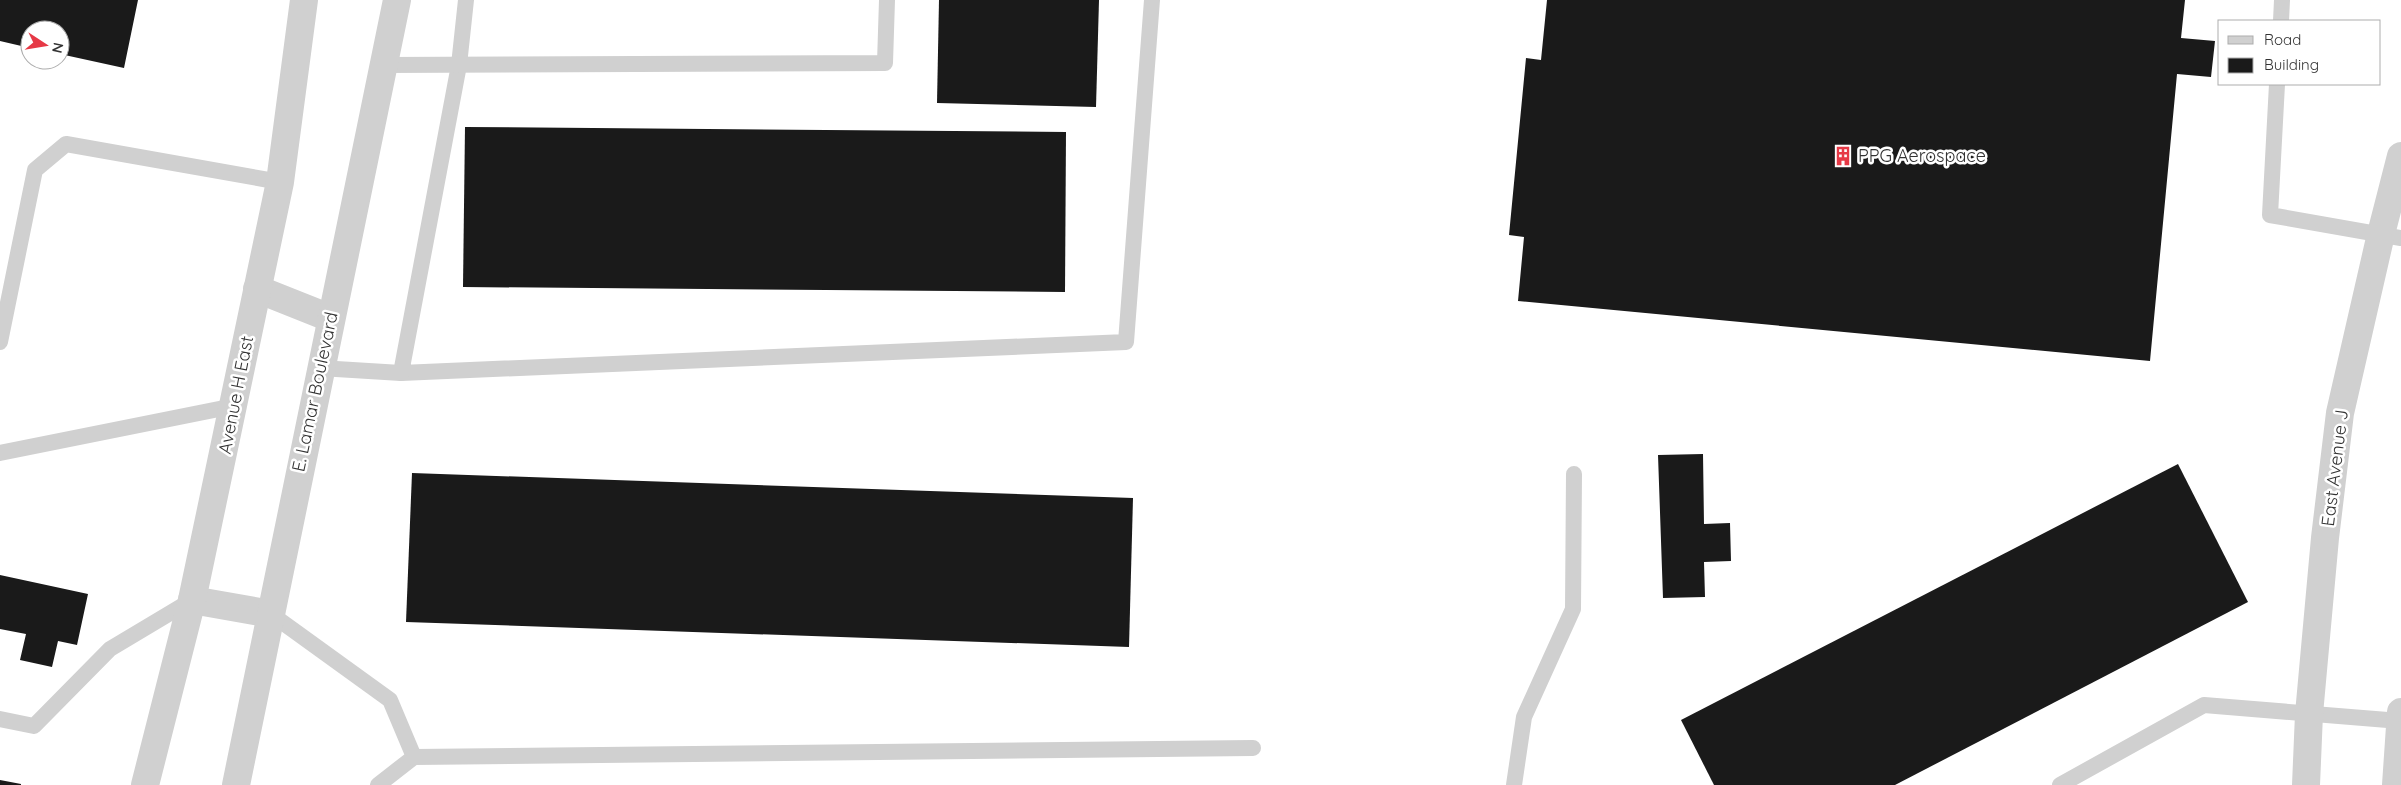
<svg xmlns="http://www.w3.org/2000/svg" width="2401" height="785" font-family="Quicksand,sans-serif">
  <style>
    .building { fill: #1a1a1a }
    .lines { fill: none; stroke-linecap: round; stroke-linejoin: round }
    .service { stroke: #d0d0d0; stroke-width: 16 }
    .tertiary { stroke: #d0d0d0; stroke-width: 28 }
    .labels { text-anchor: middle; stroke-width: 5; stroke-linejoin: round; paint-order: stroke }
    .poi-label { font-size: 18px; fill: #333; stroke: #fff; text-anchor: start }
    .street-label { font-size: 18px; fill: #333; stroke: #fff }
  </style>
  <rect width="100%" height="100%" fill="#fff"/>
  <g class="building">
    <path d="M0 0H138L124 68 60 54V30H30V48L0 41Z"/>
    <path d="M939 0H1099L1096 107 937 103Z"/>
    <path d="M1547 0H2185L2181 38 2215 41 2211 77 2177 74 2150 361 1518 301 1524 237 1509 235 1526 58 1541 60Z"/>
    <path d="M465 127 1066 132 1065 292 463 287Z"/>
    <path d="M1703 454 1704 524 1730 523 1731 561 1704 562 1705 597 1663 598 1658 455Z"/>
    <path d="M2178 464 2248 602 1895 785H1714L1681 720Z"/>
    <path d="M412 473 1133 498 1129 647 406 622Z"/>
    <path d="M0 575 88 594 77 645 58 641 52 667 20 660 26 634 0 629Z"/>
    <path d="M0 780 21 784V785H0Z"/>
  </g>
  <g class="lines">
    <g class="service">
      <path d="M466 0 459 65 401 373 1126 342 1152 0"/>
      <path d="M2281 21 2282 0"/>
      <path d="M384 65 885 63 887 0"/>
      <path d="M2277 84 2270 215 2401 238"/>
      <path d="M0 342 35 170 66 144 280 182"/>
      <path d="M320 368 401 373"/>
      <path d="M0 453 234 406"/>
      <path d="M271 614 390 700 414 757 378 785"/>
      <path d="M0 719 34 726 110 649 192 600"/>
      <path d="M414 757 1253 748"/>
      <path d="M1514 785 1524 717 1573 609 1574 474"/>
      <path d="M2060 785 2204 705 2400 721"/>
    </g>
    <g class="tertiary">
      <path d="M257 289 330 318"/>
      <path d="M192 600 271 614"/>
      <path d="M145 785 192 600 280 182 304 0"/>
      <path d="M236 785 397 0"/>
      <path d="M2306 785 2309 714 2325 538 2340 413 2381 234 2401 156"/>
      <path d="M2396 785 2401 712"/>
    </g>
  </g>
  <defs>
    <symbol id="building-bare" viewBox="-9 -9 18 18"><path d="M-4-6H4V6H1V3H-1V6H-4ZM-2.5-4.3h1.7v1.8h-1.7ZM.8-4.3h1.7v1.8H.8ZM-2.5-1h1.7V.8h-1.7ZM.8-1h1.7V.8H.8Z" fill="#e63946" stroke="#fff" stroke-width="2.5" paint-order="stroke"/></symbol>
  </defs>
  <g fill-rule="evenodd">
    <use href="#building-bare" x="1829" y="142" width="28" height="28"/>
  </g>
  <g class="labels">
    <g class="poi-label">
      <text x="1858" y="162">PPG Aerospace</text>
    </g>
    <g class="street-label">
      <text transform="translate(315 392) rotate(-78)" y="6">E. Lamar Boulevard</text>
      <text transform="translate(236 395) rotate(-79)" y="6">Avenue H East</text>
      <text transform="translate(2335 468) rotate(-83)" y="6">East Avenue J</text>
    </g>
  </g>
  <rect x="2218" y="20" width="162" height="65" fill="#ffffff" stroke="#adadad"/>
  <rect x="2228" y="36" width="25" height="8" fill="#d0d0d0" stroke="#adadad"/>
  <text x="2264" y="45" font-size="15" fill="#333333">Road</text>
  <rect x="2228" y="58" width="25" height="15" fill="#1a1a1a" stroke="#adadad"/>
  <text x="2264" y="70" font-size="15" fill="#333333">Building</text>
  <g transform="translate(45 45) rotate(102)"><circle r="24" fill="#ffffff" stroke="#adadad"/>
  <path d="M0-4L9 19L0 12L-9 19Z" fill="#e63946"/>
  <text y="-8" font-size="14" font-weight="bold" text-anchor="middle" fill="#333333">N</text>
  </g>
</svg>
